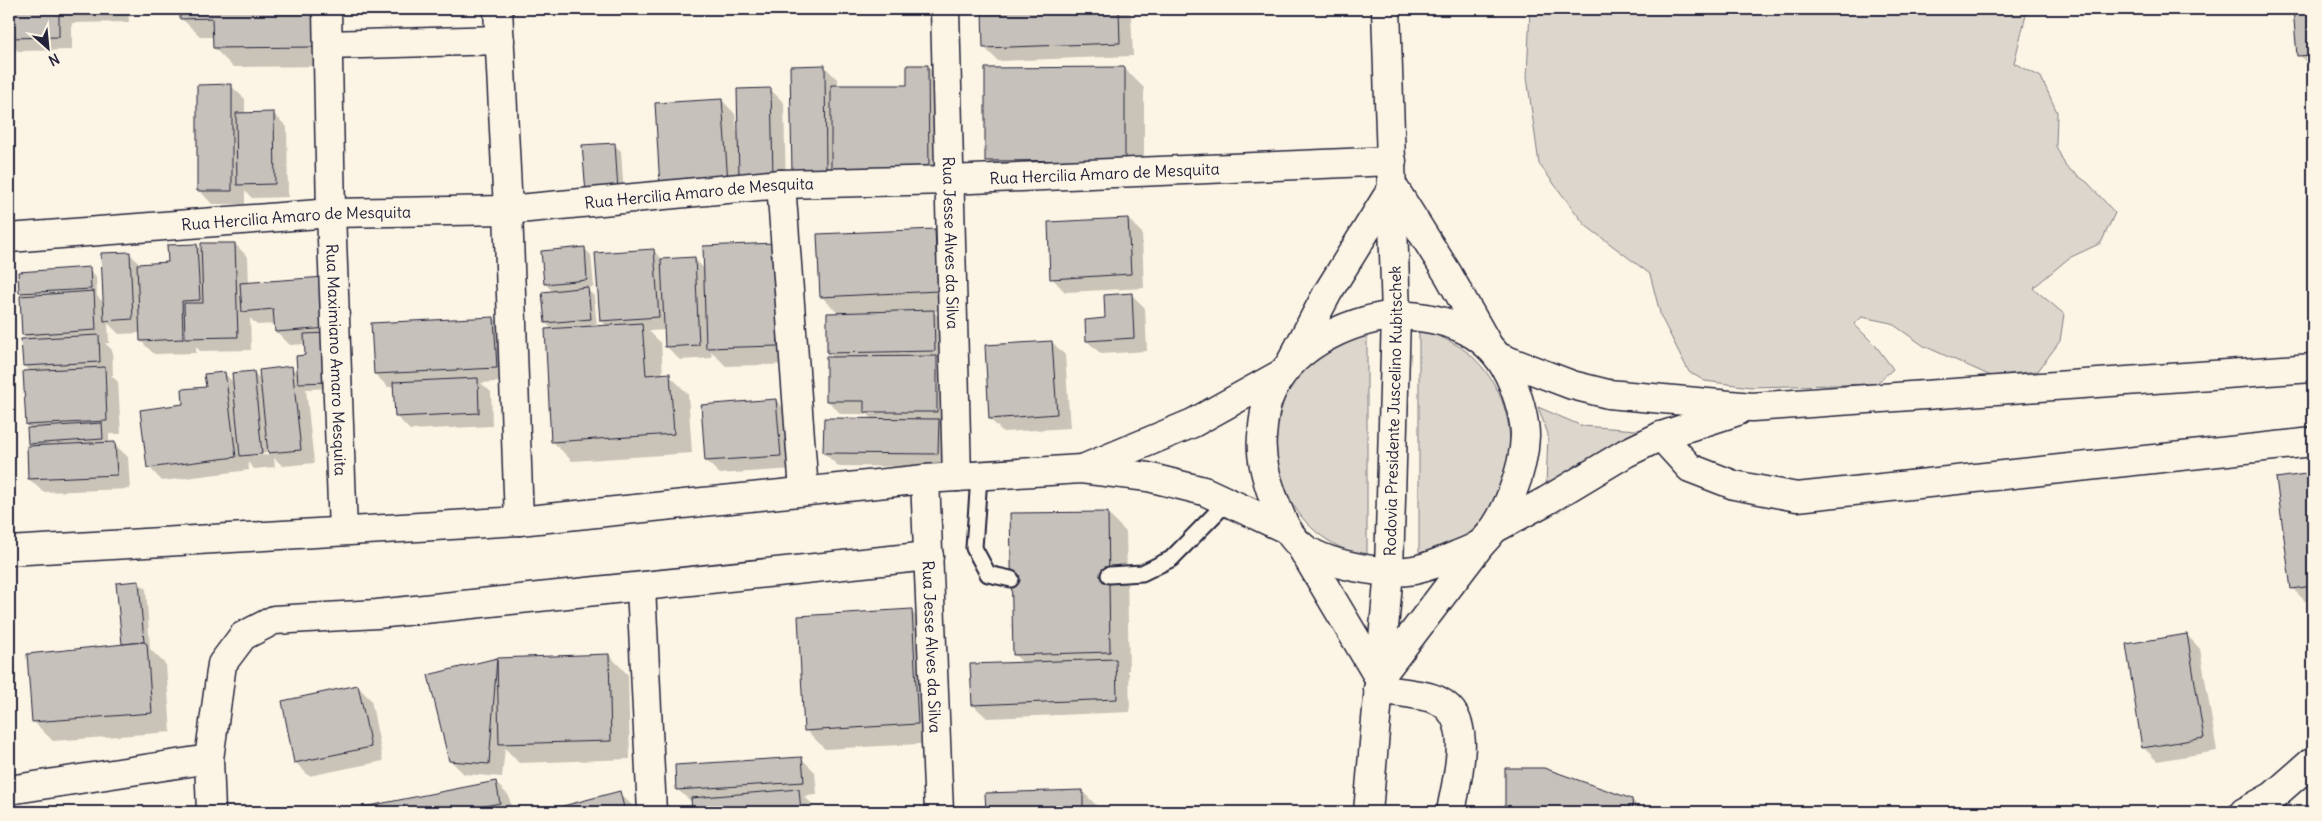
<svg xmlns="http://www.w3.org/2000/svg" width="2322" height="821" font-family="Delius,sans-serif">
  <style>
    .green { fill: #dcd6cc; stroke: #7f7c84 }
    .shadow { fill: #0003; fill-rule: evenodd }
    .building { fill: #c6c1bb; stroke: #22223b }
    .lines { fill: none; stroke-linecap: round; stroke-linejoin: round }
    .service-casing { stroke: #22223b; stroke-width: 19 }
    .minor-casing { stroke: #22223b; stroke-width: 31 }
    .primary-casing { stroke: #22223b; stroke-width: 31 }
    .trunk-casing { stroke: #22223b; stroke-width: 31 }
    .service { stroke: #fcf5e5; stroke-width: 15 }
    .minor { stroke: #fcf5e5; stroke-width: 28 }
    .primary { stroke: #fcf5e5; stroke-width: 28 }
    .trunk { stroke: #fcf5e5; stroke-width: 28 }
    .labels { text-anchor: middle; stroke-width: 4.5; stroke-linejoin: round; paint-order: stroke }
    .street-label { font-size: 16px; fill: #22223b; stroke: #fcf5e5 }
  </style>
  <rect width="100%" height="100%" fill="#fcf5e5"/>
  <filter id="ink" filterUnits="userSpaceOnUse"><feTurbulence type="fractalNoise" baseFrequency=".02" numOctaves="2"/><feDisplacementMap in="SourceGraphic" scale="10" xChannelSelector="R" yChannelSelector="G"/><feConvolveMatrix kernelMatrix="1 2 1 2 8 2 1 2 1" color-interpolation-filters="sRGB"/></filter>
  <g filter="url(#ink)">
    <g class="green">
      <path d="M1530 9H2030L2026 15 2014 63 2041 77 2057 112 2056 146 2066 167 2088 183 2115 213 2101 243 2069 258 2033 288 2064 314 2060 341 2038 371 1991 376 1924 346 1891 323 1862 317 1854 324 1876 346 1893 369 1876 384 1751 387 1705 381 1689 372 1661 317 1650 274 1585 225 1539 164 1527 77Z"/>
      <path d="M1367 329V558C1342 550 1318 538 1301 516 1263 468 1269 391 1319 353 1332 342 1352 336 1367 329Z"/>
      <path d="M1419 329C1436 335 1453 341 1467 352 1524 399 1524 488 1467 535 1453 546 1436 552 1419 558Z"/>
      <path d="M1538 407 1582 426 1651 431 1546 487 1548 434Z"/>
    </g>
    <g class="shadow">
      <path d="M9 9H128L129 22 72 23V50L18 51 9 42Z"/>
      <path d="M181 9H334L335 66 233 67 214 48V37H201L181 18Z"/>
      <path d="M983 9H1126L1131 15 1133 56 998 61 984 47Z"/>
      <path d="M2294 9H2313V69L2299 55Z"/>
      <path d="M824 66 838 80V87L909 86 927 66 947 85 948 190 807 186Z"/>
      <path d="M1125 69 1144 88V179H1005L986 160Z"/>
      <path d="M231 86 245 99V114L273 113 287 127 288 197 252 198 245 191V204H212L199 190Z"/>
      <path d="M771 90 784 103 786 190 675 200 722 100 735 114 737 132H739Z"/>
      <path d="M614 145 621 151 624 197 594 199Z"/>
      <path d="M1128 219 1142 233 1144 288 1065 292 1052 278Z"/>
      <path d="M934 230 954 249 956 310 933 311 947 325 952 467 838 466 824 453 873 420 868 414H841L827 400 834 358 828 352 839 314 821 296Z"/>
      <path d="M235 244 248 257 249 284 324 279 336 388 306 389 314 463 283 466 274 458 275 467 254 469 248 462 249 470 162 481 149 467 185 406 224 373 234 383 254 372 261 380 291 367 298 374 306 357V344L290 345 276 331V324L257 325 250 318 251 350 200 351 196 347V353L154 354 141 341V333L119 334 108 323 109 343H105L112 350 113 375H111L118 382 121 434H109V444H114L128 457 130 489 43 492 29 479 33 447 29 443 32 429 27 424 31 372 24 365 29 340 24 334 25 297 20 293 89 269 96 276 97 296 104 303 129 253 141 265 169 264 197 245 202 250ZM268 453V455L251 456V454Z"/>
      <path d="M775 245 797 364 726 366 711 351 712 358 680 360 666 346 665 330 649 331 661 343 663 375H669L688 394 692 453 572 461 553 442V330L546 323 554 292 545 284 584 248 591 255 594 287 586 288 594 296 597 327 607 326 601 320 654 251 663 260 694 258 705 270Z"/>
      <path d="M1131 294 1145 308 1147 351 1101 354 1087 341Z"/>
      <path d="M494 318 507 332 510 381 481 383 491 392 492 426 410 430 396 416 395 387H388L375 374Z"/>
      <path d="M1052 342 1065 355 1070 428 1003 432 990 419Z"/>
      <path d="M776 400 789 414 794 469 720 474 706 461Z"/>
      <path d="M2313 474V601L2306 602 2292 588 2277 479Z"/>
      <path d="M1107 513 1126 532 1129 671H1127L1129 673 1130 712 987 718 973 705 1023 663 1014 654Z"/>
      <path d="M139 583 146 589 150 649 166 665 171 732 53 741 33 721 125 645 123 643Z"/>
      <path d="M911 611 930 630 937 743 825 749 806 730Z"/>
      <path d="M2187 635 2200 649 2217 751 2157 761 2143 747Z"/>
      <path d="M609 655 628 675 630 759 519 763 505 748 502 777 464 774 450 760 429 676 497 659Z"/>
      <path d="M357 686 371 700 383 761 309 776 295 762Z"/>
      <path d="M801 758 815 772 817 795 804 796 812 804 813 812H694L693 803 678 790Z"/>
      <path d="M1506 769 1632 800 1644 812H1506Z"/>
      <path d="M495 782 509 796 512 812H344Z"/>
      <path d="M1082 791 1096 805V812H987L986 794Z"/>
      <path d="M619 793 633 806 634 812H545Z"/>
    </g>
    <g class="building">
      <path d="M9 9H116L59 10V37L9 38Z"/>
      <path d="M180 9H316L317 47 213 48 212 18 180 19Z"/>
      <path d="M982 9H1119L1120 43 983 48Z"/>
      <path d="M2293 9H2313V55L2297 56Z"/>
      <path d="M825 65 826 172 792 173 790 66Z"/>
      <path d="M907 65H928L929 171 831 172V85H907Z"/>
      <path d="M1125 67V160L985 161V68Z"/>
      <path d="M232 84V191H197V85Z"/>
      <path d="M771 88 773 177 739 178 737 89Z"/>
      <path d="M722 99 728 182 660 187 655 103Z"/>
      <path d="M274 112 275 184 237 185 236 113Z"/>
      <path d="M615 143 618 191 586 193 582 145Z"/>
      <path d="M1128 218 1131 274 1050 279 1048 222Z"/>
      <path d="M935 229 938 291 820 297 817 234Z"/>
      <path d="M201 243H235L238 337 185 338 184 303H203Z"/>
      <path d="M775 243 778 346 706 348 703 246Z"/>
      <path d="M197 244 200 300 182 301 183 339 140 341 137 264 168 262 167 245Z"/>
      <path d="M585 247 587 280 544 284 541 251Z"/>
      <path d="M654 249 659 317 600 321 595 253Z"/>
      <path d="M130 252 133 319 104 321 101 253Z"/>
      <path d="M695 257 699 345 665 347 661 259Z"/>
      <path d="M90 267 91 289 19 293 18 272Z"/>
      <path d="M325 277 329 328 275 332 273 309 242 312 240 283Z"/>
      <path d="M588 287 591 319 545 323 542 292Z"/>
      <path d="M94 291 96 330 22 335 20 296Z"/>
      <path d="M1132 293 1134 338 1086 341 1085 320 1105 318 1104 295Z"/>
      <path d="M934 310 935 351 827 353V313Z"/>
      <path d="M494 317 497 368 374 374 371 323Z"/>
      <path d="M642 323 646 375 670 373 674 434 551 442 545 329Z"/>
      <path d="M328 333 330 382 298 383 296 356 305 355 304 334Z"/>
      <path d="M99 335 100 362 23 366 21 339Z"/>
      <path d="M1052 341 1057 414 989 419 985 345Z"/>
      <path d="M937 356V412H864V401H826V357Z"/>
      <path d="M292 366 301 450 268 453 259 370Z"/>
      <path d="M105 367 107 421 26 425 23 371Z"/>
      <path d="M254 371 262 454 240 456 232 373Z"/>
      <path d="M225 372 236 457 147 468 140 410 183 404 182 389 206 387 204 374Z"/>
      <path d="M478 378 479 413 395 417 393 382Z"/>
      <path d="M776 399 781 456 705 461 701 405Z"/>
      <path d="M824 418 939 419 938 454 823 453Z"/>
      <path d="M102 423 103 439 28 444 27 428Z"/>
      <path d="M115 442 117 475 28 479 27 446Z"/>
      <path d="M2313 473V586L2291 589 2276 478Z"/>
      <path d="M1108 512 1110 652 1013 655 1010 513Z"/>
      <path d="M139 581 144 642 122 644 116 583Z"/>
      <path d="M912 609 918 724 804 731 798 616Z"/>
      <path d="M2187 634 2204 738 2142 748 2126 644Z"/>
      <path d="M144 642 147 644 152 713 32 722 27 654Z"/>
      <path d="M609 654 611 741 499 744 497 658Z"/>
      <path d="M497 658 489 764 449 761 428 675Z"/>
      <path d="M1116 659 1117 699 972 705 970 664Z"/>
      <path d="M358 685 371 747 294 763 282 701Z"/>
      <path d="M802 757 804 782 676 790 675 765Z"/>
      <path d="M1505 768H1544L1632 799 1633 812H1505Z"/>
      <path d="M496 781 500 803 454 812H338Z"/>
      <path d="M799 789 801 812H692L691 798Z"/>
      <path d="M1083 790V812H986L985 793Z"/>
      <path d="M620 791 625 812H540Z"/>
    </g>
    <g class="lines">
      <defs>
        <g id="service">
          <path d="M979 477 974 548 988 574 1011 579"/>
          <path d="M1109 575 1142 573 1171 559 1227 502"/>
        </g>
        <g id="minor">
          <path id="s1" d="M327 9 331 213 343 531"/>
          <path d="M498 9 508 210 519 521"/>
          <path id="s2" d="M945 9 957 477"/>
          <path d="M328 45 500 40"/>
          <path d="M781 184 804 491"/>
          <path id="s3" d="M9 238 331 213 508 210 781 184 949 180 1392 161"/>
          <path d="M1661 436 1690 468 1734 485 1797 497 2313 442"/>
          <path id="s4" d="M925 479 939 812"/>
          <path d="M641 587 652 812"/>
          <path d="M1378 689C1393 692 1427 694 1439 701 1476 720 1456 780 1451 812"/>
          <path d="M9 790 209 759"/>
          <path d="M211 812 209 759 222 664 243 636 274 620 377 614 929 556"/>
          <path d="M2244 812 2273 796 2313 761"/>
        </g>
        <g id="primary">
          <path d="M1396 315C1448 317 1492 331 1513 384 1519 400 1525 418 1525 436 1524 469 1506 519 1483 542 1476 548 1465 552 1457 555 1443 561 1429 567 1414 570 1385 576 1320 564 1299 544 1285 531 1280 514 1273 497 1266 478 1260 457 1262 437 1263 425 1264 411 1268 400 1287 348 1346 321 1396 315Z"/>
          <path d="M1501 358 1572 385 1608 394 1752 407 2313 368"/>
          <path d="M1085 468 1193 423 1281 374"/>
          <path d="M1494 529 1546 501 1626 453 1661 436 1738 411"/>
          <path d="M9 551 519 521 925 479 1081 469 1148 477 1204 491 1286 529"/>
        </g>
        <g id="trunk">
          <path d="M1394 188 1448 274 1488 345"/>
          <path d="M1291 362 1328 292 1393 187"/>
          <path d="M1300 545 1379 678"/>
          <path d="M1379 678 1481 544"/>
          <path id="s5" d="M1368 812 1389 571 1396 315 1386 9"/>
        </g>
      </defs>
      <use href="#service" class="service-casing"/>
      <use href="#minor" class="minor-casing"/>
      <use href="#primary" class="primary-casing"/>
      <use href="#trunk" class="trunk-casing"/>
      <use href="#service" class="service"/>
      <use href="#minor" class="minor"/>
      <use href="#primary" class="primary"/>
      <use href="#trunk" class="trunk"/>
    </g>
  </g>
  <g class="labels">
    <g class="street-label">
      <text dy="6" stroke="none"><textPath href="#s3" startOffset="1098">Rua Hercilia Amaro de Mesquita</textPath></text>
      <text dy="6" stroke="none"><textPath href="#s3" startOffset="692">Rua Hercilia Amaro de Mesquita</textPath></text>
      <text dy="6" stroke="none"><textPath href="#s3" startOffset="288">Rua Hercilia Amaro de Mesquita</textPath></text>
      <text dy="6" stroke="none"><textPath href="#s2" startOffset="234">Rua Jesse Alves da Silva</textPath></text>
      <text dy="6" stroke="none"><textPath href="#s1" startOffset="351">Rua Maximiano Amaro Mesquita</textPath></text>
      <text dy="6" stroke="none"><textPath href="#s5" startOffset="402">Rodovia Presidente Juscelino Kubitschek</textPath></text>
      <text dy="6" stroke="none"><textPath href="#s4" startOffset="168">Rua Jesse Alves da Silva</textPath></text>
    </g>
  </g>
  <rect width="2322" height="821" fill="none" stroke="#fcf5e5" stroke-width="30"/>
  <rect x="15" y="15" width="2292" height="791" fill="none" stroke="#22223b" stroke-width="2" filter="url(#ink)"/>
  <g transform="translate(48 48) rotate(153)" stroke="#fcf5e5" stroke-width="4" paint-order="stroke">
  <path d="M0-4L9 19L0 12L-9 19Z" fill="#22223b"/>
  <text y="-8" font-size="14" font-weight="bold" text-anchor="middle" fill="#22223b">N</text>
  </g>
</svg>
